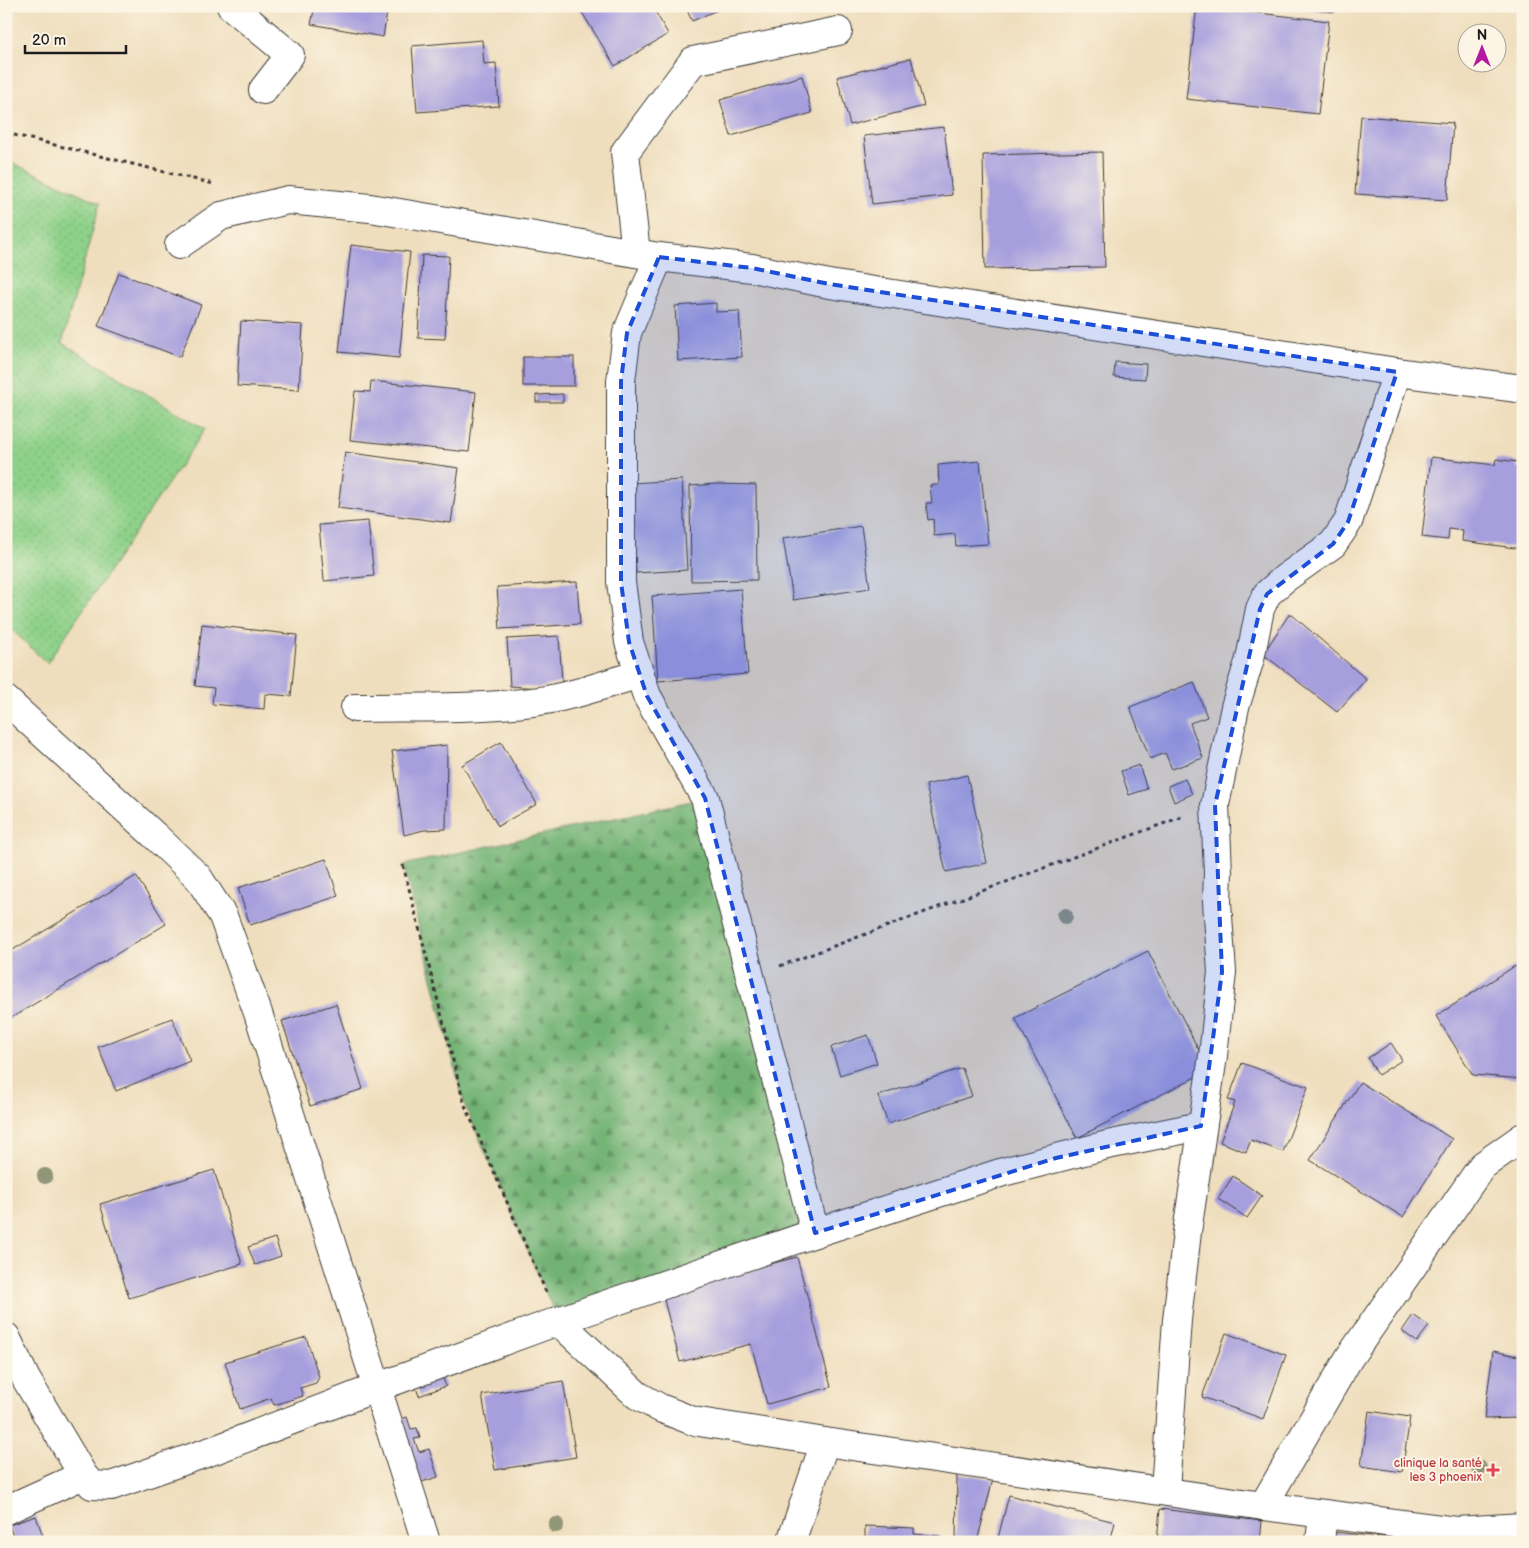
<svg xmlns="http://www.w3.org/2000/svg" width="1529" height="1548" font-family="'Balsamiq Sans',sans-serif">
  <style>
    .grass { fill: url(#grass-dots); stroke: #557652 }
    .forest { fill: url(#forest-firs); stroke: #476848 }
    .building { fill: #a69edd }
    .lines { fill: none; stroke-linecap: round; stroke-linejoin: round }
    .minor-casing { stroke: #3c3934; stroke-width: 30 }
    .path { stroke: #3c3934; stroke-width: 3; stroke-dasharray: 4 4; stroke-linecap: butt }
    .minor { stroke: #fff; stroke-width: 28 }
    .tree { fill: #919679 }
    .marked { fill: #1d4ed8; fill-opacity: 0.2; stroke: #1d4ed8; stroke-width: 4; stroke-dasharray: 10 6; stroke-linejoin: round }
    .health-dot { fill: #e0444e; stroke: #fcf5e5; stroke-width: 2 }
    .labels { text-anchor: middle; stroke-width: 4; stroke-linejoin: round; paint-order: stroke }
    .health-label { font-size: 12px; fill: #be3a42; stroke: #fcf5e5; text-anchor: end }
  </style>
  <defs>
    <pattern id="grass-dots" width="8" height="8" patternUnits="userSpaceOnUse" patternTransform="scale(1.25)"><rect width="8" height="8" fill="#8ed189"/><path d="M2 2h.1M6 6h.1" fill="none" stroke="#7ab376" stroke-width="1.8" stroke-linecap="round"/></pattern>
    <pattern id="forest-firs" width="22" height="20" patternUnits="userSpaceOnUse" patternTransform="scale(1.25)"><rect width="22" height="20" fill="#72b375"/><path d="M5 1l3.5 6h-7zM16 11l3.5 6h-7z" fill="#5d915f"/></pattern>
  </defs>
  <rect width="100%" height="100%" fill="#fcf5e5"/>
  <filter id="ink" filterUnits="userSpaceOnUse"><feTurbulence type="fractalNoise" baseFrequency=".02" numOctaves="2"/><feDisplacementMap in="SourceGraphic" scale="10" xChannelSelector="R" yChannelSelector="G"/><feConvolveMatrix kernelMatrix="1 2 1 2 8 2 1 2 1" color-interpolation-filters="sRGB"/></filter>
  <filter id="wash" filterUnits="userSpaceOnUse"><feTurbulence type="fractalNoise" baseFrequency=".0096" numOctaves="4" result="noise"/><feDisplacementMap in="SourceGraphic" scale="20" xChannelSelector="R" yChannelSelector="G"/><feGaussianBlur stdDeviation="1.12" result="paint"/><feColorMatrix in="noise" values="0 0 0 0 0 0 0 0 0 0 0 0 0 0 0 0 0 1.4 0 .05"/><feComposite in="paint" operator="in"/></filter>
  <g filter="url(#wash)">
    <rect width="100%" height="100%" fill="#efdebd"/>
    <path class="grass" d="M6 160 100 203 62 343 205 429 47 663 6 624Z"/>
    <path class="forest" d="M705 798 815 1233 558 1321 464 1103 403 865Z"/>
    <g id="blocks">
      <g class="building">
        <path d="M315 6H388L383 37 311 24Z"/>
        <path d="M578 6H652L668 34 615 66Z"/>
        <path d="M685 6H726L692 21Z"/>
        <path d="M1197 6 1329 21 1318 114 1186 99Z"/>
        <path d="M1294 6H1335V12L1294 8Z"/>
        <path d="M482 40 484 64 496 63 499 106 417 112 412 46Z"/>
        <path d="M911 58 924 106 850 125 837 77Z"/>
        <path d="M802 76 812 113 731 136 720 100Z"/>
        <path d="M1361 116 1453 123 1447 200 1355 194Z"/>
        <path d="M944 127 952 195 872 204 864 136Z"/>
        <path d="M1102 152 1105 267 985 269 983 155Z"/>
        <path d="M351 245 410 252 399 358 339 352Z"/>
        <path d="M422 255 449 256 445 339 418 338Z"/>
        <path d="M119 273 201 305 180 357 98 326Z"/>
        <path d="M716 303V312L739 311 742 357 678 361 675 306Z"/>
        <path d="M241 321 303 325 299 390 237 386Z"/>
        <rect x="523" y="357" width="51" height="29"/>
        <path d="M1115 362 1146 364 1145 379 1114 377Z"/>
        <path d="M371 381 476 392 469 452 350 440 355 391 370 392Z"/>
        <path d="M563 394V402H536V395Z"/>
        <path d="M345 452 459 468 451 523 338 508Z"/>
        <path d="M1431 457 1495 465 1496 459 1518 462 1517 468H1523V549L1462 541 1463 531 1449 529 1448 540 1422 537Z"/>
        <path d="M980 461 988 544 956 546 955 534 934 536 933 519 928 520 926 503H932L930 485H939L938 465Z"/>
        <path d="M682 480 687 570 636 573 631 483Z"/>
        <path d="M716 484 756 485 757 580 691 581 690 486Z"/>
        <path d="M368 521 374 576 324 581 319 525Z"/>
        <path d="M861 526 870 588 793 600 783 538Z"/>
        <path d="M577 582 580 624 500 629 497 587Z"/>
        <path d="M741 589 748 674 658 681 652 596Z"/>
        <path d="M1290 613 1366 679 1337 712 1263 654Z"/>
        <path d="M202 624 297 635 291 696 265 694 264 709 212 704 214 688 195 686Z"/>
        <path d="M559 636 562 682 540 688 510 686 507 639Z"/>
        <path d="M1194 682 1207 717 1190 723 1203 758 1172 769 1165 753 1150 759 1130 707Z"/>
        <path d="M501 742 537 804 498 826 462 765Z"/>
        <path d="M447 745 446 829 424 830 404 835 392 751Z"/>
        <path d="M1139 765 1147 789 1129 795 1121 771Z"/>
        <path d="M967 775 987 863 946 872 926 785Z"/>
        <path d="M1185 779 1192 794 1174 802 1168 786Z"/>
        <path d="M326 859 338 896 250 925 238 888Z"/>
        <path d="M136 876 166 924 6 1021V954Z"/>
        <path d="M1148 951 1209 1070 1077 1138 1015 1018Z"/>
        <path d="M1515 966 1523 978V1079L1473 1075 1436 1016Z"/>
        <path d="M336 1004 363 1089 310 1106 282 1021Z"/>
        <path d="M172 1018 190 1061 116 1091 98 1047Z"/>
        <path d="M868 1035 877 1063 840 1075 831 1047Z"/>
        <path d="M1391 1043 1402 1060 1378 1075 1368 1058Z"/>
        <path d="M1242 1063 1308 1087 1283 1152 1251 1140 1246 1152 1220 1142 1235 1102 1228 1100Z"/>
        <path d="M962 1068 972 1096 888 1124 878 1096Z"/>
        <path d="M1360 1082 1452 1139 1403 1217 1310 1160Z"/>
        <path d="M214 1170 242 1264 129 1298 100 1204Z"/>
        <path d="M1233 1176 1262 1196 1247 1218 1218 1199Z"/>
        <path d="M275 1238 281 1256 255 1265 248 1247Z"/>
        <path d="M797 1257 831 1387 767 1404 751 1344 680 1362 662 1292Z"/>
        <path d="M1413 1315 1429 1326 1417 1342 1402 1331Z"/>
        <path d="M1226 1333 1286 1355 1263 1419 1202 1397Z"/>
        <path d="M306 1337 319 1377 316 1383 300 1388 303 1396 274 1405 271 1398 240 1409 225 1362Z"/>
        <path d="M1493 1351 1523 1357V1392L1518 1418 1484 1419Z"/>
        <path d="M440 1372 446 1386 419 1396 414 1382Z"/>
        <path d="M563 1381 576 1457 495 1470 482 1395Z"/>
        <path d="M1369 1411 1410 1417 1402 1472 1361 1466Z"/>
        <path d="M407 1417 411 1429 417 1428 420 1438 414 1439 419 1452 429 1449 438 1477 415 1484 395 1421Z"/>
        <path d="M957 1473 993 1479 977 1542H956Z"/>
        <path d="M1009 1495 1115 1522 1110 1542H997Z"/>
        <path d="M1160 1509 1262 1521 1260 1542H1157Z"/>
        <path d="M36 1516 45 1542H15L9 1525Z"/>
        <path d="M865 1526 914 1528V1534L940 1536V1542H865Z"/>
        <path d="M1333 1532 1410 1540V1542H1332Z"/>
      </g>
    </g>
  </g>
  <g filter="url(#ink)">
    <use href="#blocks" fill-opacity="0" stroke="#3c3934" stroke-width="1"/>
    <g class="lines">
      <defs>
        <g id="minor">
          <path d="M231 6 290 55 263 90"/>
          <path d="M179 245 221 216 288 200 370 208 659 257 752 268 829 284 1397 372 1523 389"/>
          <path d="M636 253 625 152 693 61 838 31"/>
          <path d="M659 257 627 333 621 381V582L629 642 647 696 705 798 815 1233"/>
          <path d="M6 700 154 835 198 877 223 916 258 1013 426 1542"/>
          <path d="M355 708C414 707 474 709 532 702 569 698 604 684 640 674"/>
          <path d="M558 1321 637 1395 660 1408 693 1421 825 1442 791 1542"/>
          <path d="M6 1337 26 1379 83 1475 92 1485 111 1486 217 1449 378 1387 558 1321 815 1233 1003 1172 1107 1145 1201 1126"/>
          <path d="M825 1442 1263 1506 1456 1531 1523 1527"/>
          <path d="M1165 1490 1177 1320 1187 1232 1213 1056 1222 972 1217 902 1218 872 1215 805 1235 707 1250 659 1260 609 1267 594 1284 579 1333 544 1348 522 1397 372"/>
          <path d="M1263 1506 1349 1358 1482 1166 1523 1137"/>
          <path d="M6 1510 83 1475"/>
          <path d="M1320 1542 1323 1514"/>
        </g>
      </defs>
      <use href="#minor" class="minor-casing"/>
      <g class="path">
        <path d="M6 133 214 184"/>
        <path d="M403 865 464 1103 546 1292"/>
        <path d="M780 966 1184 816"/>
      </g>
      <use href="#minor" class="minor"/>
    </g>
    <g class="tree">
      <circle cx="1065" cy="916" r="8"/>
      <circle cx="45" cy="1176" r="8"/>
      <circle cx="1479" cy="1468" r="8"/>
      <circle cx="556" cy="1525" r="8"/>
    </g>
  </g>
  <path class="marked" d="M659 257 752 268 829 284 1397 372 1348 522 1333 544 1267 594 1260 609 1215 805 1222 972 1201 1126 1056 1158 815 1233 705 798 647 696 629 642 621 582V381L627 333Z"/>
  <path class="health-dot" d="M1490.5 1462.5h5v5h5v5h-5v5h-5v-5h-5v-5h5z"/>
  <g class="labels">
    <g class="health-label">
      <text x="1482" y="1467">clinique la santé<tspan x="1482" dy="14">les 3 phoenix</tspan></text>
    </g>
  </g>
  <rect width="1529" height="1548" fill="none" stroke="#fcf5e5" stroke-width="25"/>
  <g transform="translate(1482 48)"><circle r="24" fill="#fcf5e5" stroke="#a29e95"/>
  <path d="M0-4L9 19L0 12L-9 19Z" fill="#b5179e"/>
  <text y="-8" font-size="14" font-weight="bold" text-anchor="middle" fill="#1c1c1c">N</text>
  </g>
  <path d="M25 45v8h101v-8" fill="none" stroke="#1c1c1c" stroke-width="2.5"/>
  <text x="32" y="45" font-size="15" fill="#1c1c1c" stroke="#fcf5e5" stroke-width="4" paint-order="stroke">20 m</text>
</svg>
